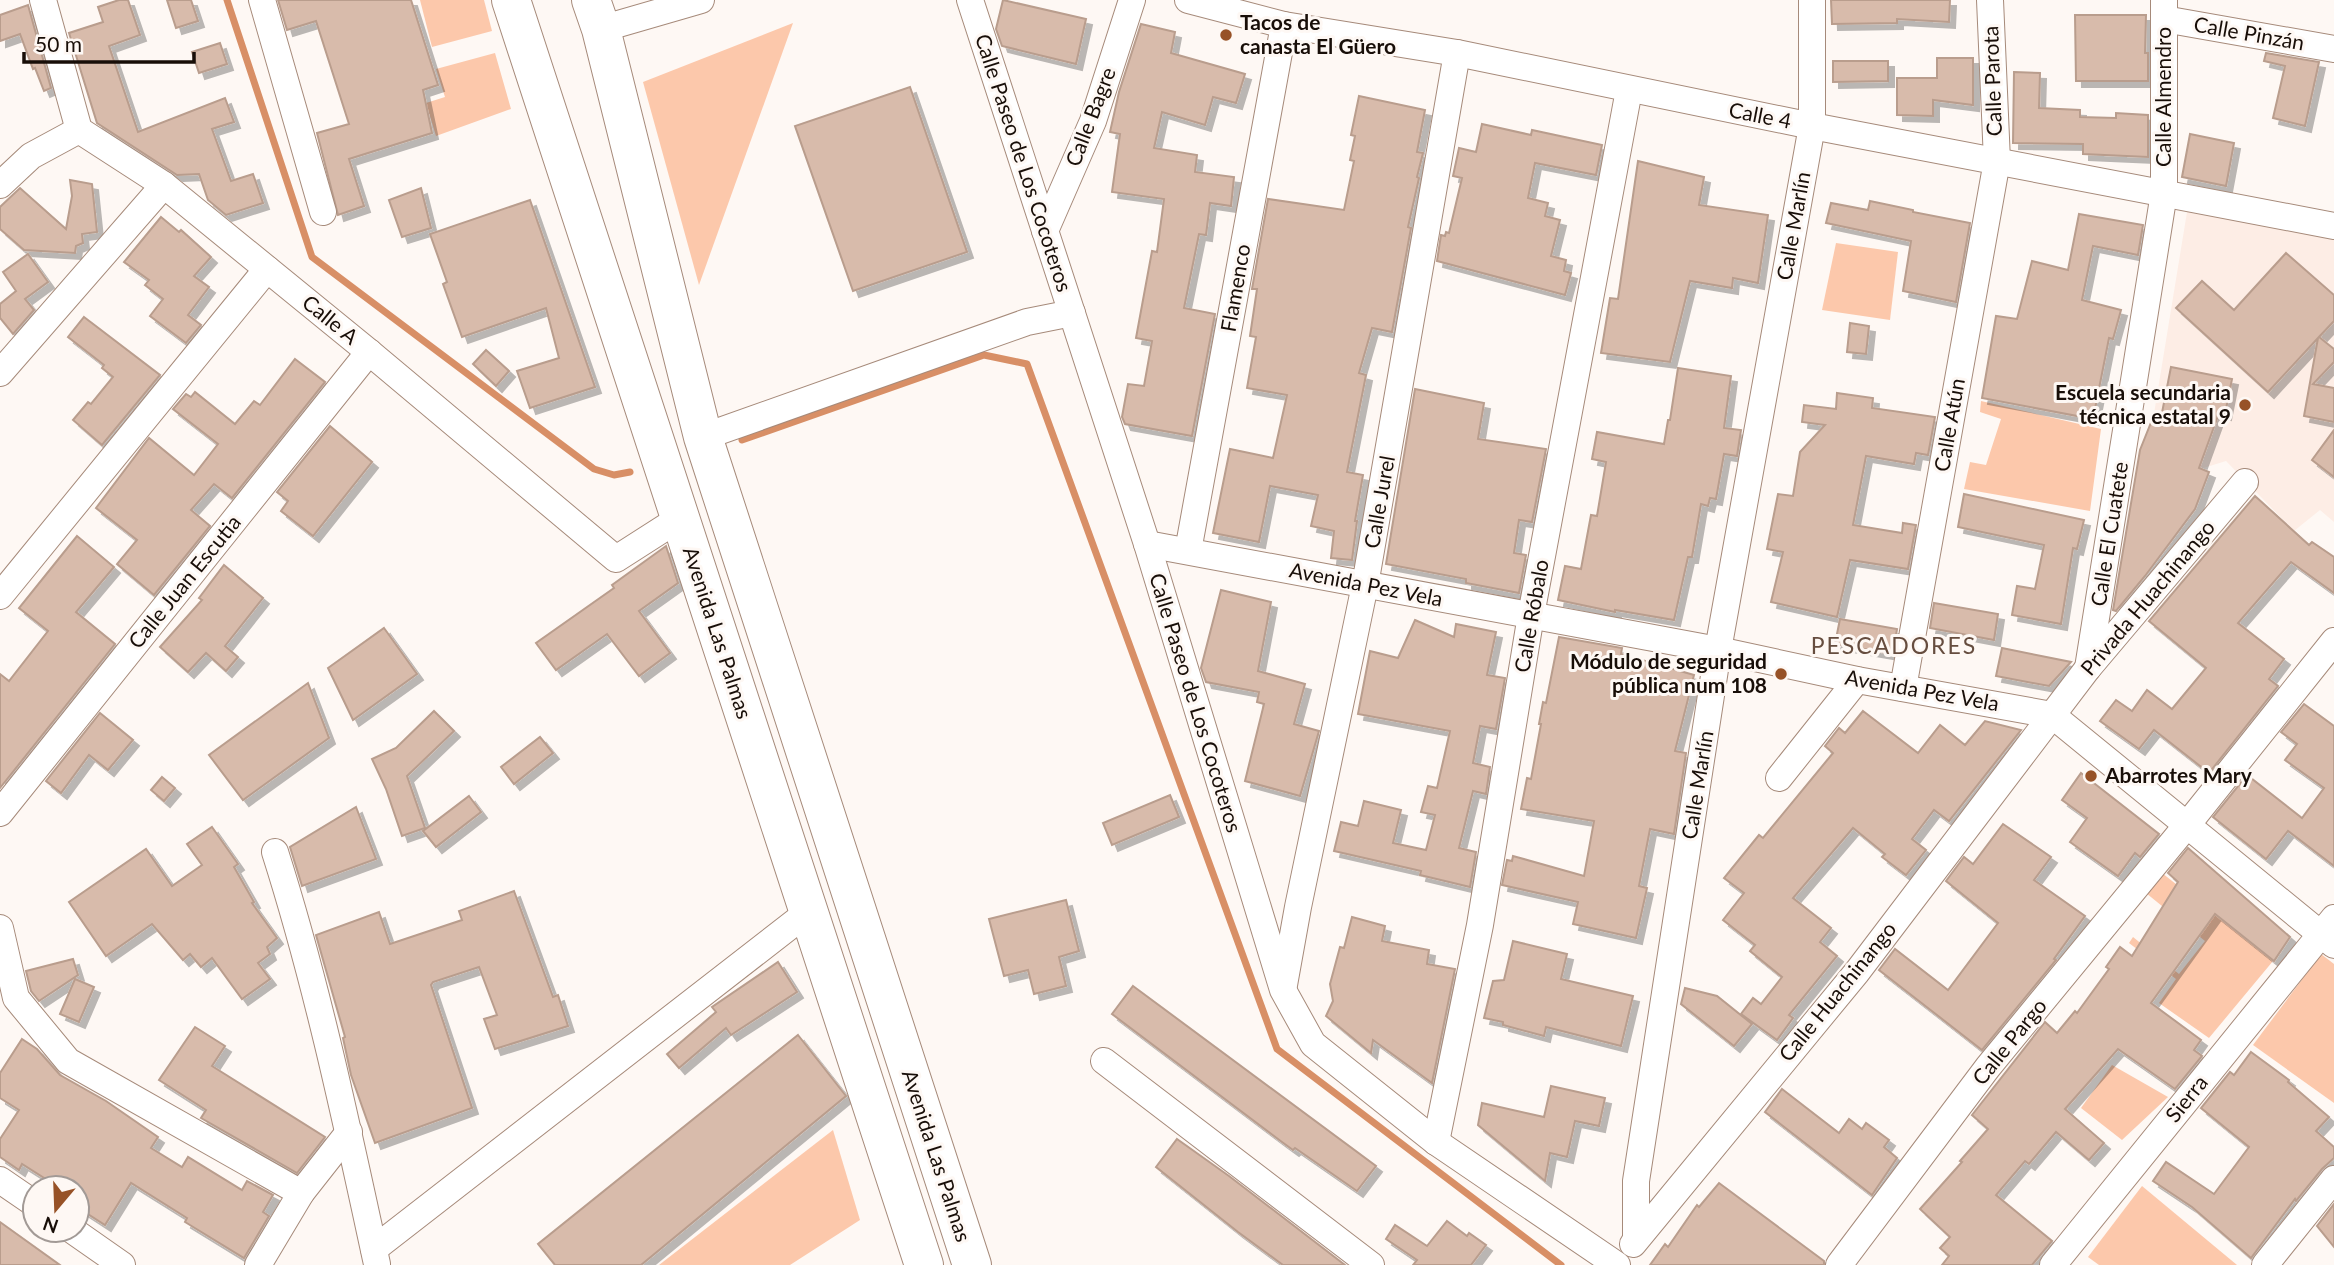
<svg xmlns="http://www.w3.org/2000/svg" width="2334" height="1265" font-family="Lato,sans-serif">
  <style>
    .built { fill: #fdede5 }
    .green { fill: #fcc8ab }
    .lines { fill: none; stroke-linecap: round; stroke-linejoin: round }
    .stream { stroke: #d88f66; stroke-width: 7 }
    .building { fill: #d8bbab; stroke: #b99d8d; stroke-width: 2; filter: url(#shadow) }
    .street-casing { stroke: #a68a7a; stroke-width: 28 }
    .primary-casing { stroke: #a68a7a; stroke-width: 40 }
    .street { stroke: #fff; stroke-width: 26 }
    .primary { stroke: #fff; stroke-width: 38 }
    .poi-dot { fill: #975227; stroke: #fef8f4; stroke-width: 2.5 }
    .labels { text-anchor: middle; stroke-width: 6; stroke-linejoin: round; paint-order: stroke }
    .poi-label { font-size: 21px; font-weight: bold; fill: #180e08; stroke: #fef8f4; text-anchor: start }
    .street-label { font-size: 21px; fill: #180e08; stroke: #fef8f4 }
    .neighbourhood-label { font-size: 23px; letter-spacing: 2px; fill: #664d3f; stroke: #fef8f4 }
  </style>
  <defs>
    <filter id="shadow"><feDropShadow dx="6" dy="6" stdDeviation="0" flood-color="#0004"/></filter>
  </defs>
  <rect width="100%" height="100%" fill="#fef8f4"/>
  <path class="built" d="M2188 206 2334 236V522L2320 510 2294 531 2226 461 2142 487Z"/>
  <g class="green">
    <path d="M420 0H484L492 31 432 47Z"/>
    <path d="M793 23 699 285 643 82Z"/>
    <path d="M495 53 511 109 436 136 426 103 445 97 436 69Z"/>
    <path d="M1836 243 1898 252 1890 320 1822 310Z"/>
    <path d="M1981 401 2101 429 2090 511 1964 489 1970 462 1986 465 2001 419 1980 412Z"/>
    <path d="M2162 873 2273 961 2209 1038 2159 1003 2176 979 2129 943 2133 937 2179 974 2205 941 2146 893Z"/>
    <path d="M2321 954 2334 964V1103L2253 1045Z"/>
    <path d="M2112 1065 2168 1097 2122 1140 2081 1108Z"/>
    <path d="M833 1130 860 1220 790 1265H659Z"/>
    <path d="M2142 1186 2237 1265H2099L2088 1257Z"/>
  </g>
  <g class="lines">
    <g class="stream">
      <path d="M227 0 312 257 594 469 614 475 630 472"/>
      <path d="M742 440 984 355 1027 364 1277 1049 1561 1265"/>
    </g>
  </g>
  <g class="building">
    <path d="M119 0H128L140 35 109 46 138 132 225 98 234 122 212 129 231 181 253 174 263 203 226 215 208 200 199 174 177 175 97 123 69 33 103 22 98 7Z"/>
    <path d="M167 0H191L198 21 176 28Z"/>
    <path d="M278 0H411L438 85 423 90 432 133 349 159 364 206 338 215 317 133 349 124 316 21 287 30Z"/>
    <path d="M1003 0 1086 19 1076 64 1002 46 996 29Z"/>
    <path d="M1831 0H1950L1949 22 1897 19V23L1832 24Z"/>
    <path d="M28 5 51 88 44 91 35 68 33 69 20 34 0 41V15Z"/>
    <path d="M2075 15H2146L2145 53H2148V81H2076Z"/>
    <path d="M1141 24 1175 32 1171 53 1245 74 1236 103 1213 97 1205 125 1162 112 1154 148 1197 155 1195 172 1234 177 1231 206 1210 203 1206 235 1199 234 1184 308 1215 314 1192 436 1125 424 1122 417 1128 384 1144 386 1152 341 1136 338 1152 251 1157 252 1164 199 1112 192 1120 134 1110 132 1119 92Z"/>
    <path d="M220 43 227 64 199 73 192 52Z"/>
    <path d="M2266 53 2319 62 2305 126 2273 118 2285 66 2264 61Z"/>
    <path d="M1937 58H1973V105L1933 100V116L1897 115V78H1937Z"/>
    <path d="M1833 61H1888V81L1833 82Z"/>
    <path d="M2014 72 2040 73 2039 108 2080 110V117L2116 118V113L2148 115V157L2083 154V144L2013 143Z"/>
    <path d="M910 87 967 252 853 291 795 126Z"/>
    <path d="M1359 96 1425 110 1417 152 1423 153 1417 177 1419 178 1408 227 1411 228 1392 332 1372 328 1359 373 1366 375 1347 472 1363 475 1355 521H1357L1352 560 1331 558 1334 531 1311 526 1318 495 1270 486 1259 542 1213 533 1230 449 1273 458 1287 395 1247 388 1256 337 1250 336 1257 289H1252L1268 199 1344 210 1354 161 1350 160 1355 136 1351 135Z"/>
    <path d="M1482 124 1531 135 1532 130 1602 145 1596 175 1535 163 1528 198 1548 203 1545 216 1560 220 1551 256 1566 260 1564 271 1571 273 1565 295 1437 261 1441 235 1445 236 1446 232 1449 233 1462 178 1453 176 1459 148 1476 152Z"/>
    <path d="M2190 134 2234 143 2226 186 2182 177Z"/>
    <path d="M1638 161 1704 177 1699 205 1768 215 1758 283 1733 278 1732 288 1690 281 1670 362 1601 353 1610 298 1618 299Z"/>
    <path d="M70 180 92 184 97 232 82 234 83 243 76 246 75 253 24 250 0 229V207L20 188 66 229 72 196Z"/>
    <path d="M421 188 431 228 402 237 389 200Z"/>
    <path d="M530 200 595 387 530 408 517 371 559 358 546 308 462 337 443 284 447 282 430 234Z"/>
    <path d="M1870 201 1913 210V212L1970 223 1956 302 1903 291 1911 241 1826 223 1831 203 1868 210Z"/>
    <path d="M2079 214 2143 225 2138 255 2093 246 2082 300 2121 310 2113 339 2109 338 2093 419 1982 398 1996 316 2017 319 2032 261 2068 270Z"/>
    <path d="M161 217 179 232 181 230 211 257 194 276 209 287 188 315 201 325 186 343 150 316 163 299 145 285 149 280 124 262Z"/>
    <path d="M2286 253 2334 295V321L2319 337 2334 349V362L2313 384 2334 388V422L2304 416 2318 338 2268 392 2176 308 2202 281 2234 310Z"/>
    <path d="M28 254 48 282 25 299 34 310 13 334 0 318V304L16 291 3 272Z"/>
    <path d="M84 317 160 375 102 445 73 420 88 402 91 404 113 377 102 368 104 365 68 337Z"/>
    <path d="M1850 323 1869 326 1866 354 1847 352Z"/>
    <path d="M486 350 509 371 496 386 473 364Z"/>
    <path d="M295 359 325 382 232 498 214 484 191 510 210 526 154 595 117 564 137 540 96 508 149 438 194 475 218 444 173 409 186 394 191 397 195 392 235 424 254 401 260 405Z"/>
    <path d="M2171 367 2232 379 2225 414 2219 413 2199 468 2209 472 2195 509 2145 576 2116 611 2113 610 2140 450 2152 420 2160 423Z"/>
    <path d="M1678 368 1731 376 1724 428 1741 430 1737 456 1724 454 1716 499 1710 498 1708 506 1701 504 1692 557H1688L1674 620 1615 610V612L1558 600 1565 566 1581 569 1591 515 1597 516 1606 462 1592 459 1597 432 1664 444 1668 420H1670Z"/>
    <path d="M1415 389 1484 403 1478 439 1546 449 1532 522 1519 520 1514 553 1526 555 1519 593 1466 583V579L1386 564Z"/>
    <path d="M1837 393 1873 398 1872 408 1935 417 1928 455 1916 453 1914 464 1866 456 1853 525 1902 533 1903 523 1916 525 1908 569 1850 560 1837 617 1771 602 1783 552 1767 549 1778 494 1793 496 1800 452 1825 425 1802 422 1804 405 1836 409Z"/>
    <path d="M330 426 372 462 313 536 281 511 288 501 277 492Z"/>
    <path d="M2334 430V477L2312 460Z"/>
    <path d="M1964 494 2084 520 2077 549 2073 548 2061 624 2012 615 2017 586 2035 589 2044 545 1958 527Z"/>
    <path d="M2255 496 2309 545 2312 542 2334 557V593L2291 562 2238 623 2284 659 2269 679 2278 686 2209 773 2154 730 2139 749 2100 721 2116 700 2132 711 2147 690 2172 709 2206 668 2149 621Z"/>
    <path d="M77 536 114 567 76 612 115 644 0 788V674L9 681 48 631 19 608Z"/>
    <path d="M666 546 678 583 639 611 670 653 639 676 607 634 556 670 536 643 614 588 612 585Z"/>
    <path d="M224 565 263 598 225 646 238 657 226 671 206 653 188 672 160 647 202 600 199 598Z"/>
    <path d="M1221 590 1271 602 1258 671 1305 684 1294 724 1319 731 1300 796 1245 781 1264 704 1257 702 1259 692 1206 682 1201 668Z"/>
    <path d="M1934 603 1998 614 1994 640 1930 628Z"/>
    <path d="M1840 619 1897 629 1893 654 1835 644Z"/>
    <path d="M1415 620 1454 637 1456 624 1496 632 1487 675 1505 678 1496 729 1480 726 1473 763 1490 767 1486 794 1473 791 1459 848 1476 852 1470 887 1420 875 1421 871 1334 851 1341 822 1358 826 1364 801 1401 810 1393 843 1426 850 1435 815 1421 812 1428 786 1437 788 1450 731 1358 714 1370 651 1398 658Z"/>
    <path d="M384 628 417 674 353 720 328 668Z"/>
    <path d="M1559 637 1622 648 1621 654 1694 675 1675 751 1686 753 1674 834 1650 829 1639 886 1647 888 1636 938 1573 924 1578 902 1502 885 1507 860 1512 861 1513 856 1584 876 1594 821 1521 809 1527 778 1531 779 1541 724H1539L1543 702 1546 703Z"/>
    <path d="M2002 648 2071 662 2049 686 1996 676Z"/>
    <path d="M308 683 329 738 243 800 209 755Z"/>
    <path d="M2304 704 2334 726V866L2288 831 2266 859 2213 817 2247 775 2302 818 2324 788 2285 760 2297 744 2281 732Z"/>
    <path d="M434 711 454 731 407 776 425 828 402 836 386 789 372 759 396 748Z"/>
    <path d="M1863 711 1918 753 1940 725 1965 745 1985 721 2021 730 1949 821 1934 810 1912 839 1926 850 1906 875 1882 857 1885 854 1853 828 1793 898 1831 928 1820 942 1837 956 1789 1015 1793 1018 1777 1040 1741 1014 1753 998 1761 1004 1782 977 1750 951 1755 945 1723 920 1744 893 1724 878 1759 835 1763 838 1833 753 1825 746 1839 728 1845 733Z"/>
    <path d="M100 713 133 740 108 770 89 755 61 793 46 781Z"/>
    <path d="M540 737 553 753 514 784 501 767Z"/>
    <path d="M2081 773 2159 834 2140 857 2135 853 2118 876 2070 842 2087 818 2062 800Z"/>
    <path d="M162 777 175 788 164 801 151 790Z"/>
    <path d="M1170 795 1179 817 1112 845 1103 823Z"/>
    <path d="M469 796 481 812 436 847 423 831Z"/>
    <path d="M356 807 376 859 302 886 290 847Z"/>
    <path d="M2003 824 2051 857 2034 880 2085 916 2054 959 2056 960 1982 1050 1879 970 1895 949 1948 990 1998 923 1946 881 1964 857 1973 864Z"/>
    <path d="M212 827 238 864 234 867 254 902 252 903 277 938 267 947 270 954 258 963 270 979 242 999 212 958 201 967 190 954 183 960 152 924 106 956 69 902 146 849 172 886 202 865 187 844Z"/>
    <path d="M2188 848 2290 937 2274 961 2215 914 2151 1003 2201 1040 2194 1050 2202 1056 2175 1089 2118 1049 2065 1109 2104 1143 2089 1160 2056 1132 2029 1164 2025 1161 1996 1195 2052 1241 2032 1265H1942L1949 1256 1940 1248 1950 1237 1920 1209 1962 1162 1960 1161 1988 1129 1972 1115 2045 1022 2057 1033 2075 1011 2077 1013 2109 969 2106 967 2120 947 2132 956 2178 882 2168 873Z"/>
    <path d="M514 891 553 997 558 995 568 1026 495 1049 484 1019 497 1015 479 967 433 982 431 985 472 1108 375 1143 351 1075 343 1038 345 1037 316 935 379 912 390 944 462 920 459 911Z"/>
    <path d="M1066 900 1079 951 1059 957 1066 986 1034 994 1028 970 1004 976 989 919Z"/>
    <path d="M1352 917 1385 926 1382 941 1429 950 1427 964 1455 969 1432 1083 1373 1040 1371 1053 1326 1016 1333 1001 1330 984 1340 947 1344 948Z"/>
    <path d="M1513 941 1567 954 1561 979 1633 996 1621 1046 1546 1027 1544 1036 1503 1025V1022L1484 1018 1493 981 1504 980Z"/>
    <path d="M73 959 78 975 39 1001 31 991 26 971Z"/>
    <path d="M778 962 797 992 731 1035 726 1028 679 1068 667 1054 716 1012 712 1007Z"/>
    <path d="M75 979 94 987 79 1022 60 1014Z"/>
    <path d="M1133 986 1376 1166 1357 1191 1295 1148 1293 1150 1282 1142 1112 1014Z"/>
    <path d="M1685 988 1717 996 1752 1024 1734 1046 1681 1004Z"/>
    <path d="M195 1027 225 1046 212 1066 325 1137 297 1173 201 1118 206 1110 159 1080Z"/>
    <path d="M798 1035 846 1096 641 1265H555L538 1244Z"/>
    <path d="M22 1039 37 1049 60 1075 106 1101 158 1137 151 1148 182 1167 188 1157 242 1190 247 1181 273 1195 263 1212 269 1216 244 1258 185 1222 187 1218 131 1183 105 1225 77 1207V1188H60L22 1164 19 1170 0 1157V1139L19 1110 0 1098V1073Z"/>
    <path d="M2251 1052 2289 1080 2288 1082 2329 1117 2316 1131 2334 1147V1158L2322 1169 2296 1201 2295 1199 2251 1258 2192 1207 2153 1181 2166 1162 2214 1194 2249 1147 2201 1108 2230 1072 2234 1075Z"/>
    <path d="M1551 1086 1605 1098 1599 1126 1575 1121 1567 1157 1550 1153 1545 1181 1478 1125 1482 1103 1544 1117Z"/>
    <path d="M1782 1089 1839 1133 1849 1119 1862 1129 1866 1123 1889 1140 1884 1147 1897 1158 1872 1195 1765 1112Z"/>
    <path d="M1177 1139 1229 1176 1345 1265H1283L1238 1232 1156 1167Z"/>
    <path d="M1719 1183 1824 1261V1265H1650L1665 1244 1668 1247 1697 1205 1699 1207Z"/>
    <path d="M2334 1204V1247L2317 1226Z"/>
    <path d="M1447 1221 1467 1236 1469 1233 1486 1245 1471 1265H1413L1417 1260 1386 1239 1395 1225 1427 1246Z"/>
    <path d="M0 1222 60 1265H0Z"/>
  </g>
  <g class="lines">
    <defs>
      <g id="street">
        <path d="M43 0 79 130 164 185 369 352 616 559 680 518"/>
        <path d="M262 0 323 212"/>
        <path d="M970 0 1147 544 1283 990 1313 1044 1436 1142 1617 1265"/>
        <path d="M1188 0 1284 25 1457 53 1812 126 2334 226"/>
        <path d="M2164 19 2334 49"/>
        <path d="M601 29 701 0"/>
        <path d="M0 185 31 156 79 130"/>
        <path d="M1045 231 1093 121 1132 0"/>
        <path d="M0 373 164 185"/>
        <path d="M703 437 1027 322 1072 313"/>
        <path d="M1147 544 1718 650 1857 680 2052 715 2334 945"/>
        <path d="M1188 551 1284 25"/>
        <path d="M0 596 267 269"/>
        <path d="M2088 668 2164 193V0"/>
        <path d="M1903 688 1997 161 1990 0"/>
        <path d="M1779 778 1857 680"/>
        <path d="M0 813 369 352"/>
        <path d="M275 852C318 987 347 1126 377 1264"/>
        <path d="M0 928 16 998 68 1061 301 1193"/>
        <path d="M1284 985 1298 907 1365 585 1457 53"/>
        <path d="M1104 1061 1371 1265"/>
        <path d="M1436 1142 1480 925 1531 615 1629 90"/>
        <path d="M0 1180 35 1204"/>
        <path d="M72 1230 122 1265"/>
        <path d="M1636 1239V1181L1718 650 1812 126V0"/>
        <path d="M1633 1244 1857 972 2088 668 2245 482"/>
        <path d="M374 1249 808 912"/>
        <path d="M258 1265 301 1193 349 1132"/>
        <path d="M1839 1265 1988 1067 2187 825 2334 641"/>
        <path d="M2053 1265 2334 918"/>
        <path d="M2265 1265 2334 1179"/>
      </g>
      <g id="primary">
        <path d="M511 0 924 1265"/>
        <path d="M591 0 601 29 703 437 972 1265"/>
      </g>
    </defs>
    <use href="#street" class="street-casing"/>
    <use href="#primary" class="primary-casing"/>
    <use href="#street" class="street"/>
    <use href="#primary" class="primary"/>
  </g>
  <g class="poi-dot">
    <circle cx="1226" cy="35" r="7"/>
    <circle cx="2245" cy="405" r="7"/>
    <circle cx="1781" cy="674" r="7"/>
    <circle cx="2091" cy="776" r="7"/>
  </g>
  <g class="labels">
    <g class="poi-label">
      <text x="1240" y="30">Tacos de<tspan x="1240" dy="24">canasta El Güero</tspan></text>
      <text x="2231" y="400" text-anchor="end">Escuela secundaria<tspan x="2231" dy="24">técnica estatal 9</tspan></text>
      <text x="1767" y="669" text-anchor="end">Módulo de seguridad<tspan x="1767" dy="24">pública num 108</tspan></text>
      <text x="2105" y="783">Abarrotes Mary</text>
    </g>
    <g class="street-label">
      <text transform="translate(2249 34) rotate(10)" y="7">Calle Pinzán</text>
      <text transform="translate(1993 81) rotate(-92)" y="7">Calle Parota</text>
      <text transform="translate(2164 97) rotate(-90)" y="7">Calle Almendro</text>
      <text transform="translate(1760 116) rotate(11)" y="7">Calle 4</text>
      <text transform="translate(1091 117) rotate(-69)" y="7">Calle Bagre</text>
      <text transform="translate(1023 163) rotate(72)" y="7">Calle Paseo de Los Cocoteros</text>
      <text transform="translate(1794 226) rotate(-80)" y="7">Calle Marlín</text>
      <text transform="translate(1236 288) rotate(-80)" y="7">Flamenco</text>
      <text transform="translate(330 320) rotate(39)" y="7">Calle A</text>
      <text transform="translate(1950 425) rotate(-80)" y="7">Calle Atún</text>
      <text transform="translate(1380 502) rotate(-80)" y="7">Calle Jurel</text>
      <text transform="translate(2110 534) rotate(-81)" y="7">Calle El Cuatete</text>
      <text transform="translate(185 582) rotate(-51)" y="7">Calle Juan Escutia</text>
      <text transform="translate(1366 585) rotate(11)" y="7">Avenida Pez Vela</text>
      <text transform="translate(2148 598) rotate(-50)" y="7">Privada Huachinango</text>
      <text transform="translate(1532 616) rotate(-80)" y="7">Calle Róbalo</text>
      <text transform="translate(717 633) rotate(72)" y="7">Avenida Las Palmas</text>
      <text transform="translate(1922 691) rotate(10)" y="7">Avenida Pez Vela</text>
      <text transform="translate(1195 703) rotate(73)" y="7">Calle Paseo de Los Cocoteros</text>
      <text transform="translate(1698 785) rotate(-81)" y="7">Calle Marlín</text>
      <text transform="translate(1838 992) rotate(-51)" y="7">Calle Huachinango</text>
      <text transform="translate(2010 1042) rotate(-51)" y="7">Calle Pargo</text>
      <text transform="translate(2187 1099) rotate(-51)" y="7">Sierra</text>
      <text transform="translate(936 1156) rotate(72)" y="7">Avenida Las Palmas</text>
    </g>
    <g class="neighbourhood-label">
      <text x="1894" y="654">PESCADORES</text>
    </g>
  </g>
  <g transform="translate(56 1209) rotate(199)"><circle r="33" fill="#fef8f4" stroke="#a29a96" stroke-width="2"/>
  <path d="M0-5L12 26L0 18L-12 26Z" fill="#975227"/>
  <text y="-10" font-size="19" font-weight="bold" text-anchor="middle" fill="#180e08">N</text>
  </g>
  <path d="M24 52v10h170v-10" fill="none" stroke="#180e08" stroke-width="3.5"/>
  <text x="35" y="52" font-size="21" fill="#180e08" stroke="#fef8f4" stroke-width="5" paint-order="stroke">50 m</text>
</svg>
